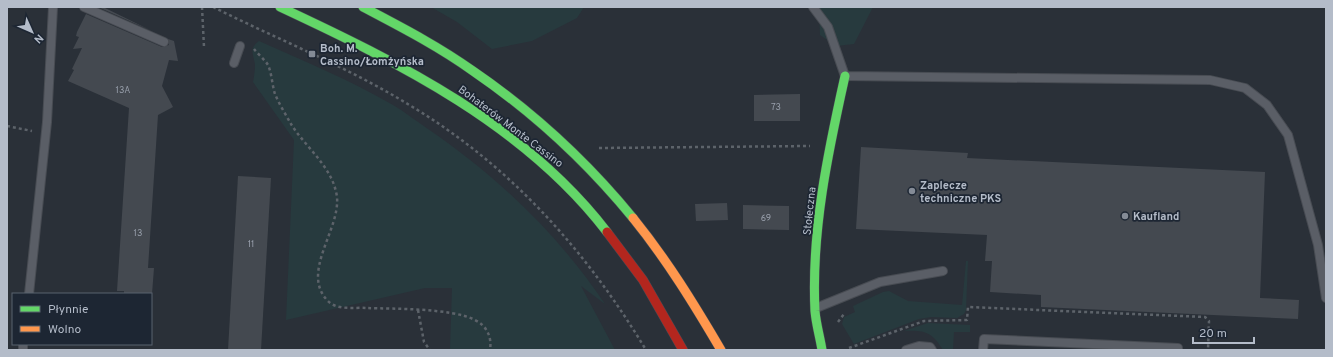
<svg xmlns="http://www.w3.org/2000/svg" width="1333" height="357" font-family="Overpass,sans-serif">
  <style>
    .green { fill: #273a3e }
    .building { fill: #444950 }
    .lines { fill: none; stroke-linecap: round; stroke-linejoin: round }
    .lane-casing { stroke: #484c53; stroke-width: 10 }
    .fast-casing { stroke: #484c53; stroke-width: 10 }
    .slow-casing { stroke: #484c53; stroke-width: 10 }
    .jam-casing { stroke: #484c53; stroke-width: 10 }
    .path { stroke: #5d636a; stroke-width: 2.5; stroke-dasharray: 3 3; stroke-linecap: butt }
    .lane { stroke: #5a5e66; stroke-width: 8 }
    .fast { stroke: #63d668; stroke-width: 9 }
    .slow { stroke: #ff974d; stroke-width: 9 }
    .jam { stroke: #b3261e; stroke-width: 9 }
    .poi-dot { fill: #848b96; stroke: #1d2633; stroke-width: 1.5 }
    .labels { text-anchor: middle; stroke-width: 3.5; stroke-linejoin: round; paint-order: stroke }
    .number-label { font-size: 9px; fill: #989fab }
    .poi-label { font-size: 11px; font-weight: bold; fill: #b4bcc9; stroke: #1d2633; text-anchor: start }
    .street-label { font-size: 11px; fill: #b4bcc9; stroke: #1d2633 }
  </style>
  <rect width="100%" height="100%" fill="#2a3038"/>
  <g class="green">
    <path d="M431 7H584L577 18 532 41 492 49 457 22Z"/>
    <path d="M819 7H873L854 44 836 46 820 35Z"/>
    <path d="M259 41C304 61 350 80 393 105 405 112 416 121 428 129 498 177 557 233 605 304L581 286 615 350H450L452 288H425L286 320 294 140 253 82C254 77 255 70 255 65 254 55 248 49 259 41Z"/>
    <path d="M966 261H968L966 310 964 314 957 318 931 317 919 319 854 344 842 324 844 317 855 312 853 306 883 292 889 291 908 301 962 305Z"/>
    <path d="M928 323 970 325V332H954L953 350H943C932 332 925 330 904 331Z"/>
  </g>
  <g class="building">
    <path d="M98 7H103L152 31Z"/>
    <path d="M86 14 162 47 169 45 168 39 174 41 178 61 169 60 162 86 173 107 158 115 148 268H154L152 294H124V291H117L129 108 68 81 74 70 72 69 82 48 73 49 79 37 76 36 77 32Z"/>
    <path d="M800 94V121H754V95Z"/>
    <path d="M861 147 968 153 967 158 1265 172 1260 298 1299 300 1298 319 1041 307V295L990 292 992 261H985L987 235 856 229Z"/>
    <path d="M238 176 271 178 261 350H228Z"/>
    <path d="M727 203 728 220 696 221 695 204Z"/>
    <path d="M743 205 789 206V230L743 229Z"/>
  </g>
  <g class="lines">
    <defs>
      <g id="lane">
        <path d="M84 7 164 42"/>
        <path d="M813 7 828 27 845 76 1210 80 1245 88 1267 105 1288 135 1318 245 1326 298"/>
        <path d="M234 63 240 46"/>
        <path d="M29 294 47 122 53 7"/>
        <path d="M816 308 880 282 943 271"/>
        <path d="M23 350V344"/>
        <path d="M906 350 919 346 930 347 932 350"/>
        <path d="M983 350 984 339 1178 348V350"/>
      </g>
      <g id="fast">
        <path d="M280 7C400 63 525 125 607 232"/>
        <path d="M363 7C401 27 438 46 473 71 533 112 587 162 633 218"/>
        <path d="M822 350C820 337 816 324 815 311 811 232 828 152 845 76"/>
      </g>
      <path id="slow" d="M633 218C667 260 694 304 721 350"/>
      <path id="jam" d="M607 232 643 280 683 350"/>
    </defs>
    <use href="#lane" class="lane-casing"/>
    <use href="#fast" class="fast-casing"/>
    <use href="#slow" class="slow-casing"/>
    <use href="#jam" class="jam-casing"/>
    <g class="path">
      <path d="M202 7 204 47"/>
      <path d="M213 7C279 40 348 67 411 106 511 166 587 252 646 350"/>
      <path d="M254 49C258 54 265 60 268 65 272 74 272 85 275 94 279 104 286 115 291 124 306 148 333 167 337 197 340 230 301 272 327 300 336 311 355 307 367 308 394 309 452 308 475 320 487 326 492 337 490 350"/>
      <path d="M7 126 32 131"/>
      <path d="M599 148 810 146"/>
      <path d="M418 310 424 342 430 350"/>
      <path d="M838 322 844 314"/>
      <path d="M849 348 924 321 967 320 968 307 1205 317 1209 321 1208 350"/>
    </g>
    <use href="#lane" class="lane"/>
    <use href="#fast" class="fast"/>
    <use href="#slow" class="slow"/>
    <use href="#jam" class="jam"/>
  </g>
  <g class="poi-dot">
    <rect x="308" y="50" width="8" height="8" rx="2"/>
    <circle cx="912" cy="191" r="4"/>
    <circle cx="1125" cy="216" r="4"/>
  </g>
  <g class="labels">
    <g class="number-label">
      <text x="123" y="93">13A</text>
      <text x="776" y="110">73</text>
      <text x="766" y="221">69</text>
      <text x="138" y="236">13</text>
      <text x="251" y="247">11</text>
    </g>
    <g class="poi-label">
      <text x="320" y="52">Boh. M.<tspan x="320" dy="13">Cassino/Łomżyńska</tspan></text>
      <text x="920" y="189">Zaplecze<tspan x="920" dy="13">techniczne PKS</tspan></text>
      <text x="1133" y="220">Kaufland</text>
    </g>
    <g class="street-label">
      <text transform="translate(511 126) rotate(37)" y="4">Bohaterów Monte Cassino</text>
      <text transform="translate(809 211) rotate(-84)" y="4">Stołeczna</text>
    </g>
  </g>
  <rect width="1333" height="357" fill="none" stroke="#b4bcc9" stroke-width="16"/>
  <rect x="12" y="293" width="140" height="52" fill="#1d2633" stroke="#59626f"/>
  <rect x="20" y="306" width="20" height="6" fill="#63d668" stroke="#59626f"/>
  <text x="48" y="313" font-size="12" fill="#b4bcc9">Płynnie</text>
  <rect x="20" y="326" width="20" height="6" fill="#ff974d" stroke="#59626f"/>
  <text x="48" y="333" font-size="12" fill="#b4bcc9">Wolno</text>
  <g transform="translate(32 32) rotate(135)" stroke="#1d2633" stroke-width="3" paint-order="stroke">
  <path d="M0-3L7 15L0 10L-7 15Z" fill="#b4bcc9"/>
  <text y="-6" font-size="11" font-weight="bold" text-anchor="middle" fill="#b4bcc9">N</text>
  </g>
  <path d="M1193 337v6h61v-6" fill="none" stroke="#b4bcc9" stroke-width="2"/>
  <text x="1199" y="337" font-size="12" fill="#b4bcc9" stroke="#1d2633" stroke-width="3" paint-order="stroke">20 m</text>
</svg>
